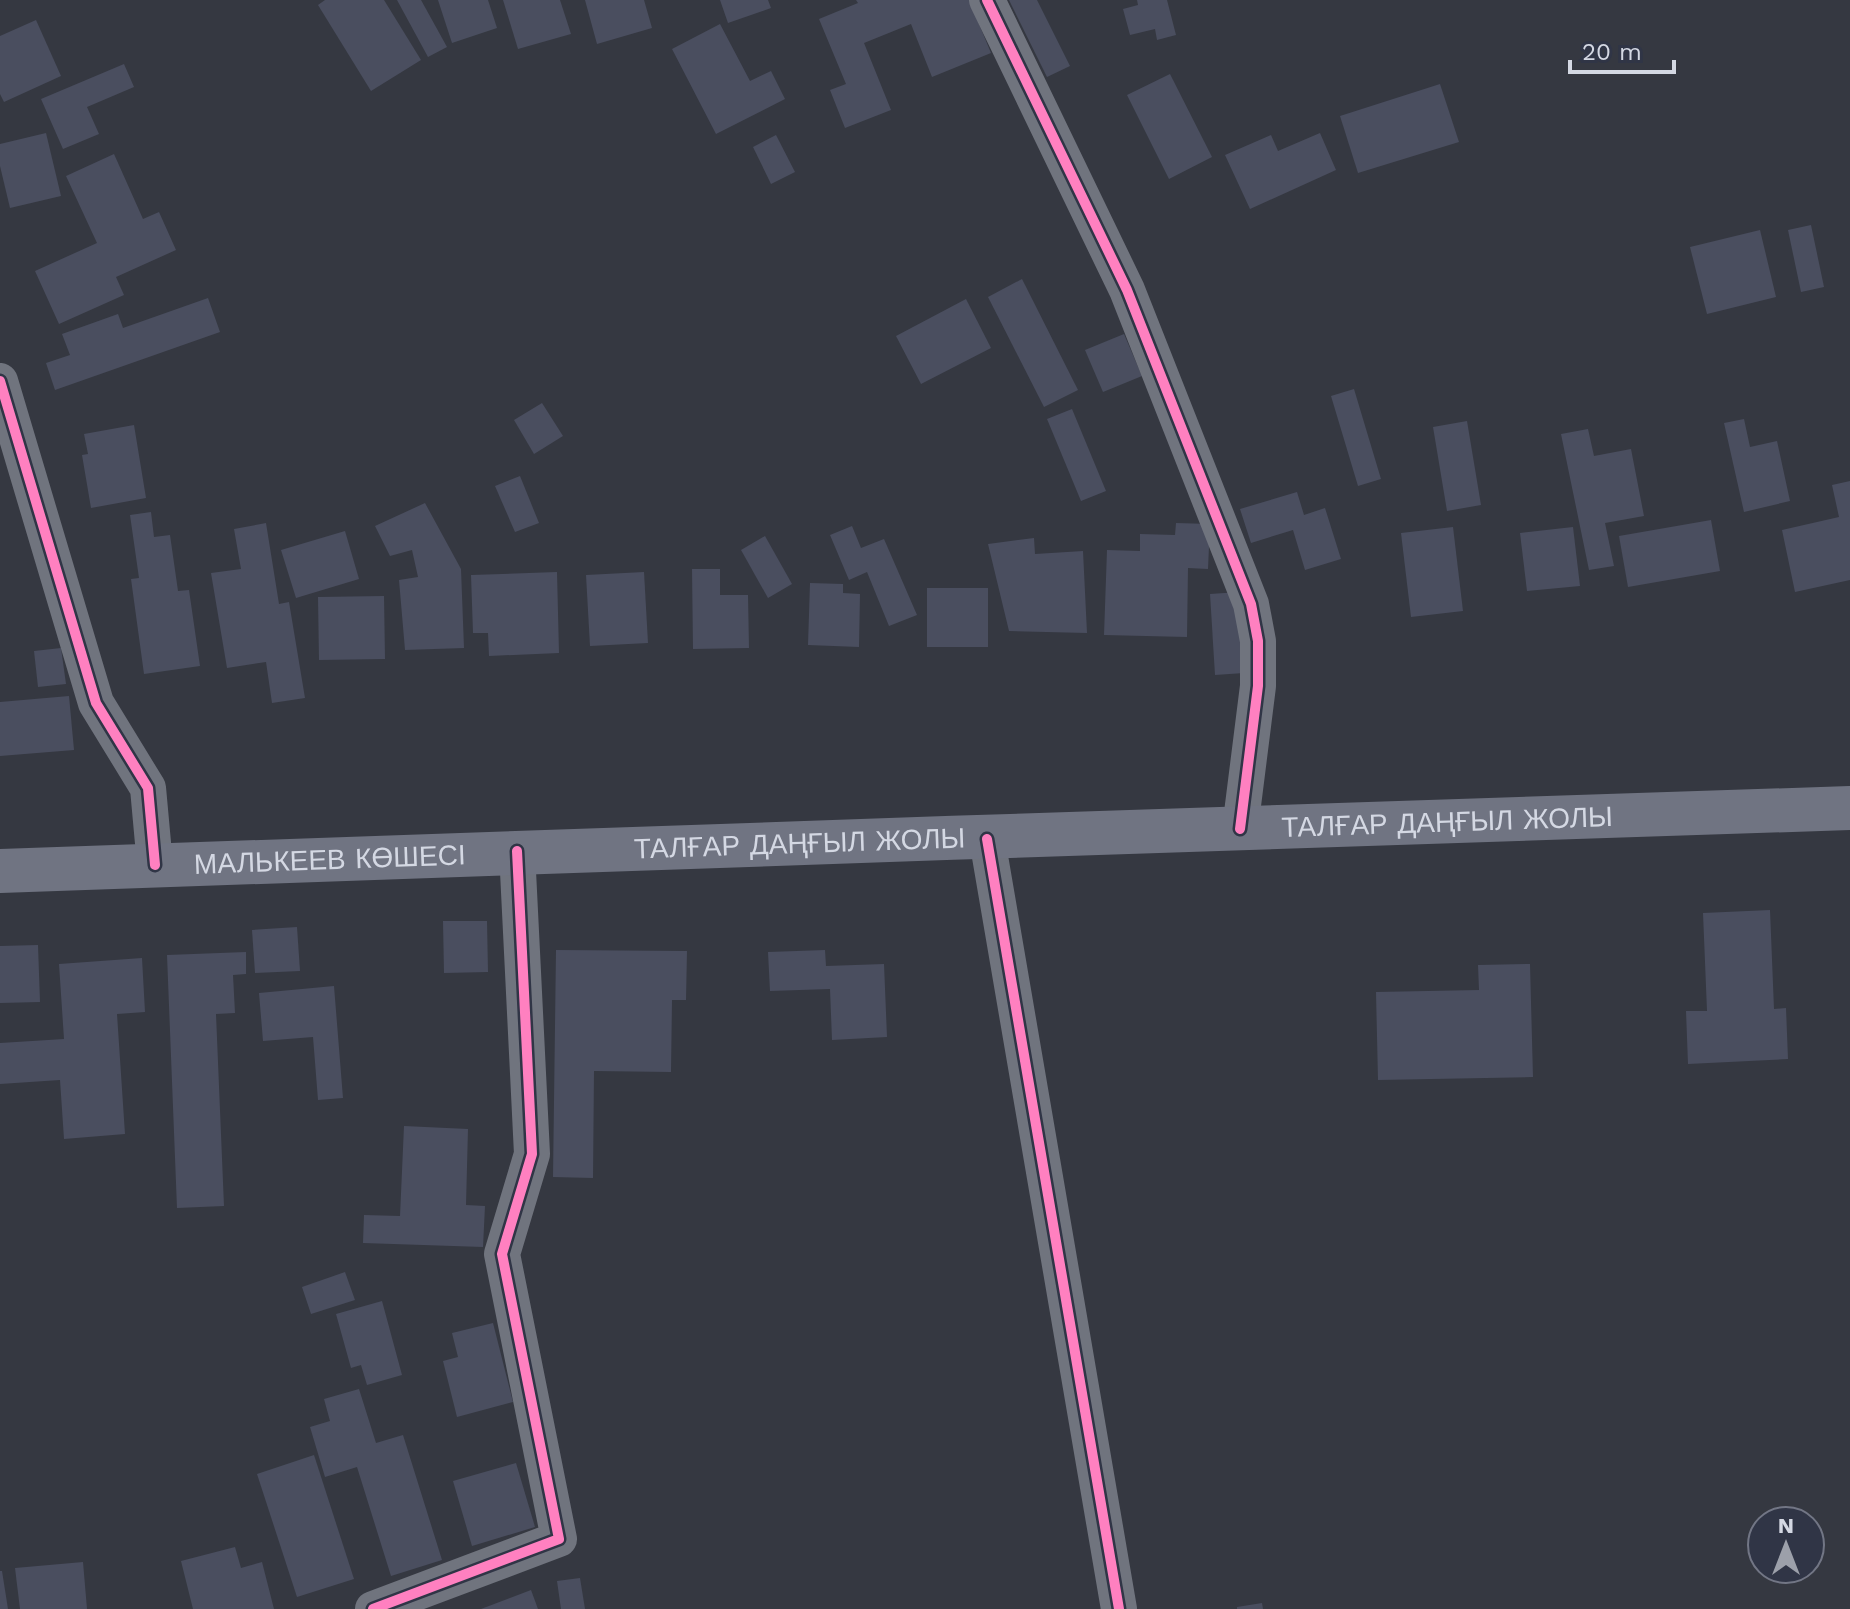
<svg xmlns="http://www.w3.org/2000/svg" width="1850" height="1609" font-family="'Work Sans',sans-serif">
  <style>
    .building { fill: #4a4e5f }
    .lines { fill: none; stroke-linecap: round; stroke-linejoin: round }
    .minor { stroke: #70747e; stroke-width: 36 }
    .primary { stroke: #707482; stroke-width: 44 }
    .cycleway-casing { stroke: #303546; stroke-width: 15 }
    .cycleway { stroke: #ff80c0; stroke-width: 10 }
    .labels { text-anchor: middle; stroke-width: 6; stroke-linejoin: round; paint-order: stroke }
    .street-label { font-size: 28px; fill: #d4d8e3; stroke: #303546 }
  </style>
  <rect width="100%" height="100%" fill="#353841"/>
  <g class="building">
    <path d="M325 0H384L421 60 371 91 318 5Z"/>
    <path d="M397 0H421L447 47 428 57Z"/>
    <path d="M438 0H488L497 28 452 43Z"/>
    <path d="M503 0H560L571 34 518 49Z"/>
    <path d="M585 0H644L652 28 597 44Z"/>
    <path d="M720 0H768L771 8 728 23Z"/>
    <path d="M856 0H969L991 53 932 77 911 24 864 43 891 110 845 128 830 90 846 84 819 19 858 3Z"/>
    <path d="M1009 0H1037L1070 66 1047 77Z"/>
    <path d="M1137 0H1167L1176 35 1157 40 1155 29 1130 35 1123 9 1138 5Z"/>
    <path d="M36 20 61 76 4 102 0 94V36Z"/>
    <path d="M720 24 750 81 771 71 785 99 716 134 672 49Z"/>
    <path d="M124 64 134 87 87 107 99 134 63 149 41 99Z"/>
    <path d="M1170 74 1212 157 1169 179 1127 95Z"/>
    <path d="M1440 84 1459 142 1358 173 1340 116Z"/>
    <path d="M46 133 61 196 10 208 0 166V144Z"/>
    <path d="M1320 133 1336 170 1250 209 1225 155 1271 135 1278 151Z"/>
    <path d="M776 135 795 172 771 184 753 147Z"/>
    <path d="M114 154 143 219 159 212 176 250 116 277 124 295 59 324 35 271 97 243 66 176Z"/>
    <path d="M1811 225 1824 287 1801 292 1788 230Z"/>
    <path d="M1760 230 1776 297 1707 314 1690 247Z"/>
    <path d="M1022 279 1078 390 1044 407 988 297Z"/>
    <path d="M208 298 220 332 55 390 46 363 70 355 62 334 118 314 123 328Z"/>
    <path d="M966 299 991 348 921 384 896 336Z"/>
    <path d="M1124 334 1142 376 1103 392 1085 350Z"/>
    <path d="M1354 389 1381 479 1358 486 1331 396Z"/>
    <path d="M542 403 563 436 534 454 514 420Z"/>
    <path d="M1072 409 1106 491 1081 501 1047 419Z"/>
    <path d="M1744 419 1750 447 1777 441 1790 501 1744 512 1724 423Z"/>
    <path d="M1467 421 1481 505 1447 511 1433 427Z"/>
    <path d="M134 425 146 498 91 508 82 455 88 454 84 434Z"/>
    <path d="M1588 429 1594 456 1631 449 1644 516 1605 523 1614 566 1589 570 1561 434Z"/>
    <path d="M520 476 539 523 515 532 495 486Z"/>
    <path d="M1850 481V580L1795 592 1782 530 1839 517 1832 485Z"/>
    <path d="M1297 492 1304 515 1325 508 1341 559 1305 570 1293 530 1251 543 1240 509Z"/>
    <path d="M425 503 461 569 464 648 405 650 399 580 418 577 412 550 390 556 375 526Z"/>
    <path d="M151 512 154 537 170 535 178 591 189 590 200 666 144 674 131 579 139 578 130 515Z"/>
    <path d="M1711 520 1720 571 1628 587 1619 536Z"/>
    <path d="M266 523 279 604 289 602 305 698 272 703 266 662 227 668 211 573 241 569 234 529Z"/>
    <path d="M1176 523 1210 524 1208 569 1188 568 1187 637 1104 635 1107 550 1140 551V534L1175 535Z"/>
    <path d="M852 526 861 548 884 539 917 615 889 626 867 572 849 580 830 535Z"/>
    <path d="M1453 527 1463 611 1411 617 1401 533Z"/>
    <path d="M1573 527 1580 586 1527 591 1520 533Z"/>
    <path d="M345 531 359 579 296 598 281 550Z"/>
    <path d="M765 536 792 584 768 598 741 550Z"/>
    <path d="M1034 538 1035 554 1083 551 1087 633 1009 631 988 544Z"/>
    <path d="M692 569H720V595H748L749 648 693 649Z"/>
    <path d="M557 572 559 653 489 656 488 633H473L471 575Z"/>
    <path d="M644 572 648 643 590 646 586 575Z"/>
    <path d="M810 583 843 584V593L860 594 859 647 808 645Z"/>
    <rect x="927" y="588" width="61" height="59"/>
    <path d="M1239 592 1244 673 1215 675 1210 594Z"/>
    <path d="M384 596 385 659 319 660 318 597Z"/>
    <path d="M61 648 66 684 38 687 34 651Z"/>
    <path d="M69 696 74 750 0 756V702Z"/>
    <path d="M1770 910 1774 1009 1786 1008 1788 1059 1688 1064 1686 1011H1707L1703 913Z"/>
    <path d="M443 921H487L488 972 444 973Z"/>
    <path d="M297 927 300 971 255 973 252 930Z"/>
    <path d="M38 945 40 1002 0 1003V946Z"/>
    <path d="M556 950 687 951 686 1000H672L671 1072 594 1071 593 1178 553 1177Z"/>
    <path d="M825 950 826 966 884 964 887 1037 832 1040 830 989 770 991 768 952Z"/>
    <path d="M246 952V974L233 975 235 1013 216 1014 224 1206 177 1208 167 955Z"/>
    <path d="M142 958 145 1012 117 1014 125 1134 64 1139 60 1080 0 1084V1043L64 1039 59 964Z"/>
    <path d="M1530 964 1533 1077 1378 1080 1376 992 1479 990 1478 965Z"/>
    <path d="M334 986 343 1098 318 1100 313 1037 263 1041 259 993Z"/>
    <path d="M404 1126 468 1129 466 1205 485 1206 483 1247 363 1243 364 1215 400 1216Z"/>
    <path d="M345 1272 355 1300 311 1314 302 1287Z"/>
    <path d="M382 1301 402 1375 367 1385 361 1365 351 1368 336 1314Z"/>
    <path d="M493 1323 513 1402 457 1417 443 1361 458 1357 452 1333Z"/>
    <path d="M359 1389 376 1443 403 1435 442 1560 391 1576 357 1467 325 1477 310 1427 330 1421 324 1399Z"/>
    <path d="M314 1455 354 1579 297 1597 257 1474Z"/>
    <path d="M516 1463 535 1527 472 1546 453 1481Z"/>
    <path d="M235 1547 241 1568 262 1562 274 1609H193L181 1561Z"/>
    <path d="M83 1562 87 1609H20L15 1568Z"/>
    <path d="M0 1571H2L8 1609H0Z"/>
    <path d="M580 1578 585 1609H561L557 1581Z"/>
    <path d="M531 1590 538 1609H481Z"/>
    <path d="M1262 1603 1263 1609H1237V1607Z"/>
  </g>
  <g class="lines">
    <g class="minor">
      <path d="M987 0 1127 290 1251 604 1258 641V686L1240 829"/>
      <path d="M0 381 96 703 148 788 155 865"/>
      <path d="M987 839 1119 1609"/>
      <path d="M373 1609 559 1539 502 1254 532 1154 517 851"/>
    </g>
    <path class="primary" id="s1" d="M0 871C617 848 1233 829 1850 808"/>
    <defs>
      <g id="cycleway">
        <path d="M987 0 1127 290 1251 604 1258 641V686L1240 829"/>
        <path d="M0 381 96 703 148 788 155 865"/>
        <path d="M987 839 1119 1609"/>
        <path d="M373 1609 559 1539 502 1254 532 1154 517 851"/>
      </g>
    </defs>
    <use href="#cycleway" class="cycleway-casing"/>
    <use href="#cycleway" class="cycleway"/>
  </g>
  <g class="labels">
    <g class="street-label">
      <text dy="10" stroke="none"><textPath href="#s1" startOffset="1448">ТАЛҒАР ДАҢҒЫЛ ЖОЛЫ</textPath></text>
      <text dy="10" stroke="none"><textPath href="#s1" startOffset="800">ТАЛҒАР ДАҢҒЫЛ ЖОЛЫ</textPath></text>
      <text dy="10" stroke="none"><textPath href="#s1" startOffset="330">МАЛЬКЕЕВ КӨШЕСІ</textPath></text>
    </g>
  </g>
  <g transform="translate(1786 1545)"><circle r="38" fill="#303546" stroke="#727685" stroke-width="2"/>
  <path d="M0-6L14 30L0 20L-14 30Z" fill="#9ca0aa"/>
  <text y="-12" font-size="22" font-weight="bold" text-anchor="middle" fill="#d4d8e3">N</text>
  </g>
  <path d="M1570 60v12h104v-12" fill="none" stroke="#d4d8e3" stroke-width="4"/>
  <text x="1582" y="60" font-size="24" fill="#d4d8e3" stroke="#303546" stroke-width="6" paint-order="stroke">20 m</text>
</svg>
